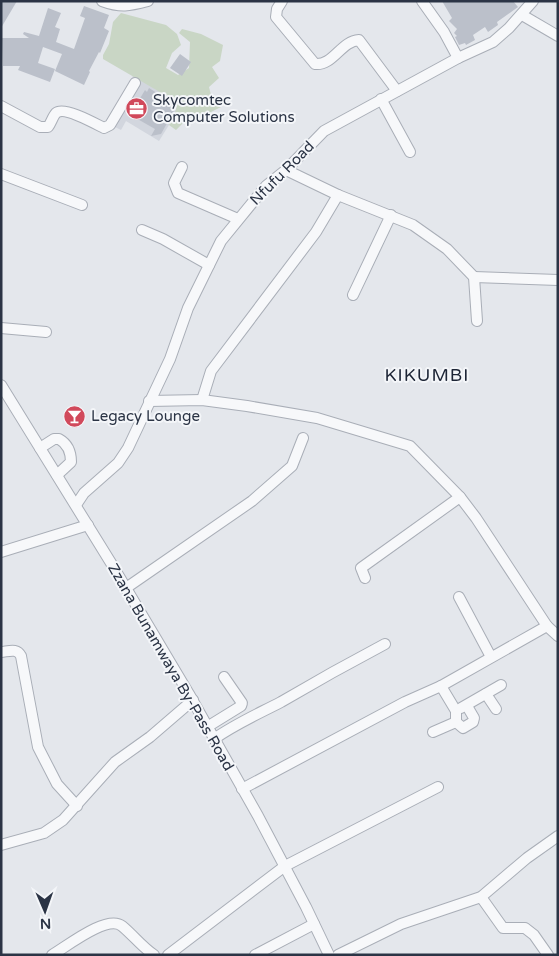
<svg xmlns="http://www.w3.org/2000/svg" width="559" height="956" font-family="'Varela Round',sans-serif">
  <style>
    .built { fill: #d2d6de }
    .green { fill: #c9d6c5 }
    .building { fill: #bbc0ca }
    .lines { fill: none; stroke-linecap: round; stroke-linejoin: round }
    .minor-casing { stroke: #a9aeb7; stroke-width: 12 }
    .minor { stroke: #f7f8fa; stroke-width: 10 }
    .labels { text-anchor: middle; stroke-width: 4; stroke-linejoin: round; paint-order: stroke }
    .poi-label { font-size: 15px; fill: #2b3445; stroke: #f4f6f9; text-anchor: start }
    .street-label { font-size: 15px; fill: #2b3445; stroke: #f4f6f9 }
    .quarter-label { font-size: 18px; letter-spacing: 1px; fill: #1d2536; stroke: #f4f6f9 }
  </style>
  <rect width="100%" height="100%" fill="#e4e7ec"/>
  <path class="built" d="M134 74 182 104 159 141 126 121 121 130 107 123Z"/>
  <path class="green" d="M121 13 166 25 177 34 181 45 172 53 166 68 178 75 189 68 190 42 179 33 182 29 201 34 223 45 220 61 212 67 219 78 209 87 211 95 221 107 211 112 207 121 195 116 186 120 176 130 169 125 176 110 177 102 103 59V55L109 44 113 22Z"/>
  <g class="building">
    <path d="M1 1H17L1 28Z"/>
    <path d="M442 1H513L518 7 497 22 498 25 488 32 485 27 473 35 475 40 466 45 465 43 459 45 455 37 457 36 454 33 457 29 449 21 452 18Z"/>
    <path d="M84 6 109 15 104 28 109 31 100 53 99 52 89 71 90 72 84 85 55 71 62 54 43 47 38 63 55 69 50 82 18 70 20 66H3L2 38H29L23 34 24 32 39 36 48 8 61 13 55 27 60 29 56 42 74 49 85 18 80 16Z"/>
    <path d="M180 54 191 62 182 76 170 68Z"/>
    <path d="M149 88 160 95 157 99 175 109 161 134 151 136 155 129 134 117 135 114 132 112 145 90 147 92Z"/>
  </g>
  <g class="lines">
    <defs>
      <g id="minor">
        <path d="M102 1C121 8 129 6 148 1"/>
        <path d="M282 1 277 9 276 17 315 64C333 66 341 41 359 40L397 91"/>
        <path d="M422 1 444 32 458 58"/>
        <path d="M522 15 558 36"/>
        <path d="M381 99 410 152"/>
        <path d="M1 106 40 127H48C51 123 53 116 56 113 64 106 96 124 104 128L110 125 135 83"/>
        <path d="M182 167 174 183 178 193 238 219"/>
        <path d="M286 170 338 195 413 225 447 249 474 277 477 321"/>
        <path d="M1 174 82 205"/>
        <path d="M142 230 163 239 209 265"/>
        <path d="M474 277 558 280"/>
        <path d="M353 295 391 215"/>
        <path d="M1 328 46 332"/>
        <path d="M1 385 111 563 189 694 258 816 306 907 329 955"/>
        <path d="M202 400 211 371 316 232 338 195"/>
        <path d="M149 401 202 400 247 406 317 418 410 446 460 497 476 518 547 626"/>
        <path d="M40 448 54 439H59C68 444 71 452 71 462L57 475"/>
        <path d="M76 505 84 493 118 463 128 448 170 359 188 308 221 241 266 186 286 170 324 131 458 58 493 42 509 28 533 1"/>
        <path d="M1 552 88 525"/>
        <path d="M365 578 361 568 460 497"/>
        <path d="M126 588 252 501 292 466 303 438"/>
        <path d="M459 597 491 657"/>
        <path d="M1 652C10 651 17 648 21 656L38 747 57 784 77 806"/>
        <path d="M441 686 456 711V722L463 728 473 722 474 718 467 706"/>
        <path d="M486 694 496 709"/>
        <path d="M461 708 501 685"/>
        <path d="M207 727 241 706 242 703 224 677"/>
        <path d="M433 732 456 722"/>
        <path d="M214 739C235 724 258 714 281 702 315 682 349 663 385 644"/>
        <path d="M242 789 405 702 441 686 547 626 558 636"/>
        <path d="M1 845 44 833 63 820 115 762 150 737 193 700"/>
        <path d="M481 897 503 928H525L534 935 548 955"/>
        <path d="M52 955C66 947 107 914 122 926 133 935 142 947 154 955"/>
        <path d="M168 955 285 866 438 787"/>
        <path d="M255 955 314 924"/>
        <path d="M338 955 401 924 481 897 527 858 558 836"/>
      </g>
    </defs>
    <use href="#minor" class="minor-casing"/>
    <use href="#minor" class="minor"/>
  </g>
  <defs>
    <symbol id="office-disc" viewBox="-11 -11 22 22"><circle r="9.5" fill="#d1495b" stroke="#f4f6f9"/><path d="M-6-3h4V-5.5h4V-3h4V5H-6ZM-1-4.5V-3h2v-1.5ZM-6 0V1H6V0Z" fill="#fff"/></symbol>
    <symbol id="bar-disc" viewBox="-11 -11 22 22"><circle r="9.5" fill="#d1495b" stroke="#f4f6f9"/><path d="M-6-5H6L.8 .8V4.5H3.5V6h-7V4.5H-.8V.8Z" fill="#fff"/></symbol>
  </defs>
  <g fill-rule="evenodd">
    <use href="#office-disc" x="124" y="96" width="25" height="25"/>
    <use href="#bar-disc" x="62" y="404" width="25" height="25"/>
  </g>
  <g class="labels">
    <g class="poi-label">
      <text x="153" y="105">Skycomtec<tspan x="153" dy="17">Computer Solutions</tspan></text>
      <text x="91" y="421">Legacy Lounge</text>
    </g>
    <g class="street-label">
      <text transform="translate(282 173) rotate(-45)" y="5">Nfufu Road</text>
      <text transform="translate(171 667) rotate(60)" y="5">Zzana Bunamwaya By-Pass Road</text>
    </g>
    <g class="quarter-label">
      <text x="427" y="381">KIKUMBI</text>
    </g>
  </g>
  <rect width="559" height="956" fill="none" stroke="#2b3445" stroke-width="5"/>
  <g transform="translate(45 911) rotate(178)" stroke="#f4f6f9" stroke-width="4" paint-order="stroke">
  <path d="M0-4L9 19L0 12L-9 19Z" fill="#2b3445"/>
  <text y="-8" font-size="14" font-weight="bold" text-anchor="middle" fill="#2b3445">N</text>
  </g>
</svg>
